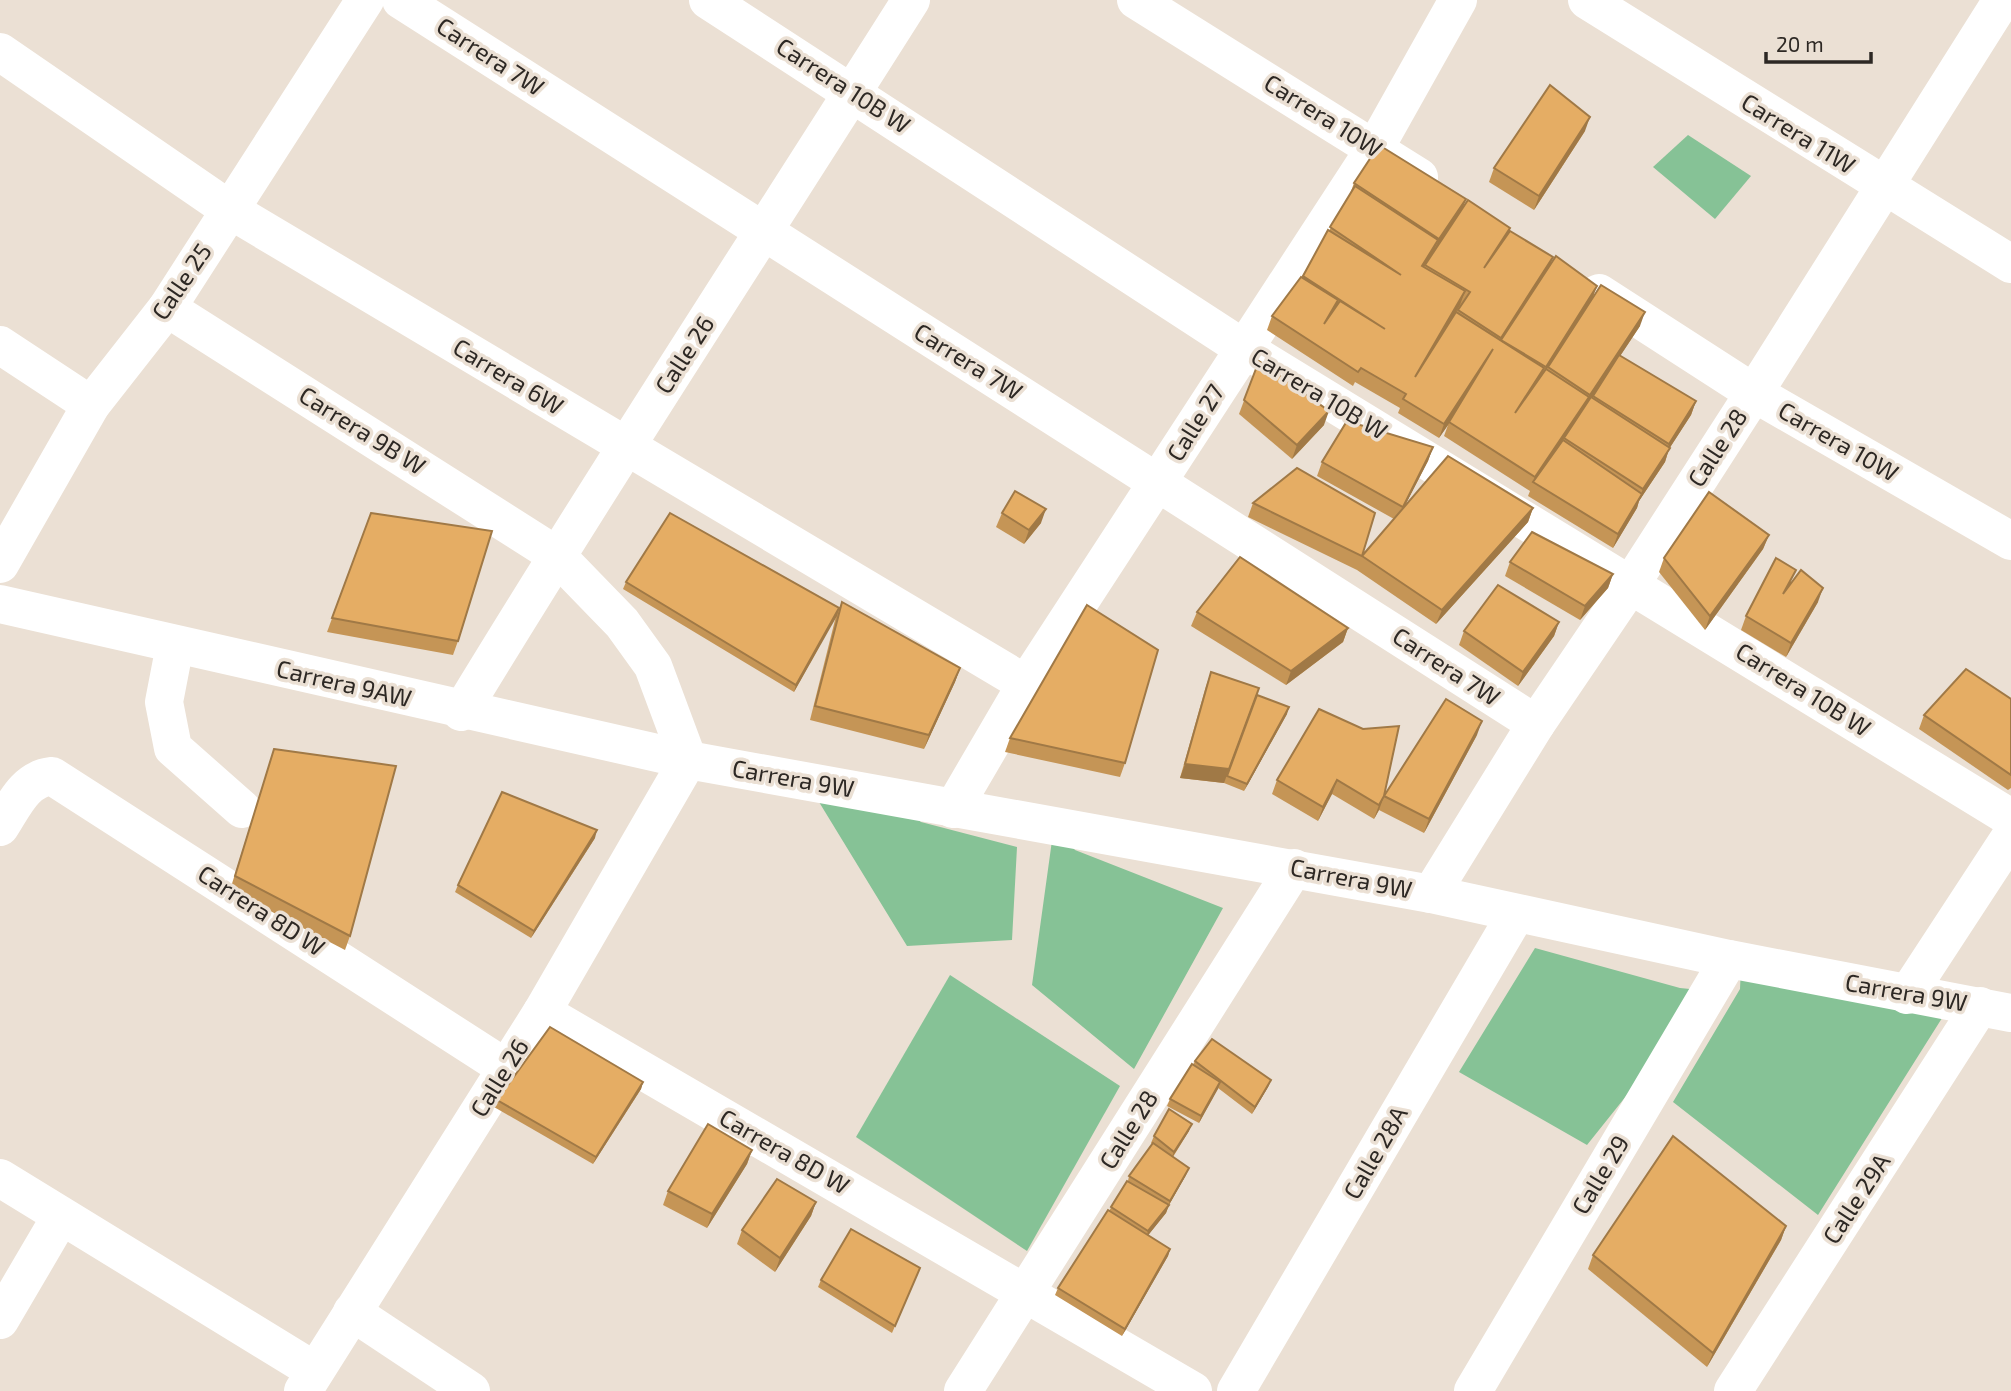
<svg xmlns="http://www.w3.org/2000/svg" width="2011" height="1391" font-family="'Exo 2',sans-serif">
  <style>
    .green { fill: #86c296 }
    .lines { fill: none; stroke-linecap: round; stroke-linejoin: round }
    .minor { stroke: #fff; stroke-width: 38 }
    .major { stroke: #fff; stroke-width: 38 }
    .wall { fill: #c59556 }
    .shaded-wall { fill: #a07946 }
    .building { fill: #e5ad64; stroke: #a07946; stroke-width: 2 }
    .labels { text-anchor: middle; stroke-width: 7; stroke-linejoin: round; paint-order: stroke }
    .street-label { font-size: 24px; fill: #2d2824; stroke: #ebe0d4 }
  </style>
  <rect width="100%" height="100%" fill="#ebe0d4"/>
  <g class="green">
    <path d="M1688 135 1751 176 1715 219 1653 167Z"/>
    <path d="M896 798 921 822 1017 847 1012 940 907 946 819 802Z"/>
    <path d="M1054 826 1075 850 1223 908 1134 1069 1032 985Z"/>
    <path d="M1535 948 1680 988 1710 991 1587 1145 1459 1072Z"/>
    <path d="M1741 966 1949 1007 1818 1215 1673 1102 1740 989Z"/>
    <path d="M950 975 1120 1086 1027 1251 856 1137Z"/>
  </g>
  <g class="lines">
    <g class="minor">
      <path d="M401 0 1536 724"/>
      <path d="M708 0 1243 348 2011 818"/>
      <path d="M1136 0 1419 177"/>
      <path d="M1587 0 2011 264"/>
      <path d="M0 52 230 210 1026 684"/>
      <path d="M1599 293 1754 393 2011 541"/>
      <path d="M167 308 556 555 622 623 653 666 688 760 542 1012 303 1391"/>
      <path d="M0 345 91 405"/>
      <path d="M0 564 91 405 167 308 365 0"/>
      <path d="M175 645 164 702 173 748 242 809"/>
      <path d="M461 712C607 472 761 237 911 0"/>
      <path d="M953 809 1026 684 1375 148 1458 0"/>
      <path d="M0 827C14 806 24 779 52 776L506 1068"/>
      <path d="M1431 894 1536 724 1631 584 1754 393 2002 0"/>
      <path d="M1907 995 2011 836"/>
      <path d="M542 1012 1193 1391"/>
      <path d="M0 1178 315 1371"/>
      <path d="M352 1312 471 1391"/>
      <path d="M0 1320 61 1216"/>
      <path d="M963 1391 1294 868"/>
      <path d="M1236 1391 1516 914"/>
      <path d="M1473 1391 1729 959"/>
      <path d="M1733 1391 1980 1006"/>
    </g>
    <path class="major" d="M0 604 688 760 1431 894 1729 959 2011 1013"/>
  </g>
  <g class="wall">
    <path d="M1585 131 1534 210 1489 182 1494 168Z"/>
    <path d="M1354 183 1466 199 1462 208 1507 235 1550 264 1592 299 1640 326 1620 356 1696 401 1691 415 1669 449 1665 462 1639 501 1637 508 1613 548 1528 496 1530 491 1444 436 1448 425 1439 438 1398 413 1400 408 1355 382 1353 386 1267 330 1272 316 1302 277 1328 230 1329 231 1350 194Z"/>
    <path d="M1259 361 1324 425 1292 459 1239 414Z"/>
    <path d="M1433 447 1428 461 1405 505 1533 508 1528 522 1436 624 1357 570 1248 517 1253 503 1362 556 1394 519 1317 476 1322 462Z"/>
    <path d="M371 513 458 641 453 655 327 632Z"/>
    <path d="M1002 513 1041 523 1024 544 996 527Z"/>
    <path d="M1769 535 1763 549 1705 630 1659 572 1664 558Z"/>
    <path d="M1510 562 1613 574 1608 588 1580 620 1505 576Z"/>
    <path d="M626 582 839 608 842 602 960 668 955 682 924 749 810 720 836 616 794 692 623 589Z"/>
    <path d="M1789 586 1818 602 1786 657 1741 630 1746 616Z"/>
    <path d="M1197 612 1348 628 1343 642 1286 685 1191 626Z"/>
    <path d="M1559 622 1554 636 1518 686 1459 645 1464 631Z"/>
    <path d="M1211 672 1257 695 1287 714 1244 791 1224 783 1180 778 1206 686Z"/>
    <path d="M2011 699V788L2008 790 1919 729 1924 715Z"/>
    <path d="M1319 709 1384 796 1477 735 1424 833 1379 810 1374 819 1332 794 1318 821 1272 794 1277 780Z"/>
    <path d="M1010 738 1125 763 1120 777 1005 752Z"/>
    <path d="M274 749 350 936 345 950 230 890Z"/>
    <path d="M595 838 531 938 455 892 458 885Z"/>
    <path d="M1195 1061 1271 1080 1268 1087 1252 1114 1218 1088 1199 1123 1167 1106 1170 1099 1193 1065Z"/>
    <path d="M643 1082 641 1089 593 1164 494 1107 497 1100Z"/>
    <path d="M1189 1131 1173 1157 1186 1175 1169 1205 1166 1213 1148 1235 1170 1249 1168 1256 1122 1336 1055 1295 1058 1288 1109 1211 1128 1181 1129 1176 1152 1144 1151 1143 1154 1136Z"/>
    <path d="M752 1150 747 1164 707 1228 663 1205 668 1191Z"/>
    <path d="M816 1202 811 1216 775 1272 737 1244 742 1230Z"/>
    <path d="M1786 1226 1781 1240 1707 1367 1588 1269 1593 1255Z"/>
    <path d="M920 1268 892 1333 818 1287 821 1280Z"/>
  </g>
  <g class="shaded-wall">
    <path d="M1590 117 1585 131 1534 210 1539 196Z"/>
    <path d="M1466 199 1461 213 1433 253 1439 239Z"/>
    <path d="M1438 240 1433 254 1425 265 1423 270 1422 266Z"/>
    <path d="M1553 257 1548 271 1495 352 1501 338Z"/>
    <path d="M1597 286 1592 300 1548 367 1541 381 1546 367Z"/>
    <path d="M1465 291 1460 305 1410 391 1415 377Z"/>
    <path d="M1645 312 1640 326 1585 409 1590 395Z"/>
    <path d="M1493 349 1448 425 1439 438 1444 424Z"/>
    <path d="M1589 397 1584 411 1564 438 1562 443 1533 482 1535 477Z"/>
    <path d="M1696 401 1691 415 1669 449 1665 462 1639 501 1637 508 1613 548 1618 534 1640 496 1643 489 1665 456 1669 444Z"/>
    <path d="M1329 411 1324 425 1292 459 1297 445Z"/>
    <path d="M1433 447 1428 461 1397 521 1403 507Z"/>
    <path d="M1533 508 1528 522 1436 624 1442 610Z"/>
    <path d="M1046 509 1041 523 1024 544 1029 530Z"/>
    <path d="M1769 535 1763 549 1705 630 1710 616Z"/>
    <path d="M1613 574 1608 588 1580 620 1585 606Z"/>
    <path d="M1823 588 1818 602 1786 657 1791 643Z"/>
    <path d="M839 608 837 616 794 692 796 685Z"/>
    <path d="M1559 622 1554 636 1518 686 1523 672Z"/>
    <path d="M1348 628 1343 642 1286 685 1291 671Z"/>
    <path d="M960 668 955 682 924 749 929 735Z"/>
    <path d="M1259 688 1224 783 1180 778 1185 764Z"/>
    <path d="M1289 707 1287 714 1244 791 1247 784Z"/>
    <path d="M1482 721 1477 735 1424 833 1429 819Z"/>
    <path d="M1337 780 1332 794 1318 821 1323 807Z"/>
    <path d="M1384 796 1379 810 1374 819 1379 805Z"/>
    <path d="M597 830 595 838 531 938 534 931Z"/>
    <path d="M1271 1080 1268 1087 1252 1114 1255 1107Z"/>
    <path d="M643 1082 641 1089 593 1164 596 1157Z"/>
    <path d="M1220 1082 1218 1089 1199 1123 1201 1116Z"/>
    <path d="M1192 1124 1189 1131 1171 1159 1174 1152Z"/>
    <path d="M752 1150 747 1164 707 1228 712 1214Z"/>
    <path d="M1189 1168 1186 1175 1167 1208 1169 1205 1166 1213 1146 1238 1148 1231 1167 1208 1170 1201Z"/>
    <path d="M816 1202 811 1216 775 1272 780 1258Z"/>
    <path d="M1786 1226 1781 1240 1707 1367 1713 1353Z"/>
    <path d="M1170 1249 1168 1256 1122 1336 1125 1329Z"/>
  </g>
  <g class="building">
    <path d="M1550 85 1590 117 1539 196 1494 168Z"/>
    <path d="M1379 145 1466 199 1439 239 1354 183Z"/>
    <path d="M1355 186 1438 240 1422 266 1465 291 1415 377 1456 312 1544 368 1515 413 1546 369 1589 397 1535 477 1449 422 1493 349 1444 424 1403 399 1406 394 1361 368 1358 372 1272 316 1301 277 1338 300 1324 324 1340 301 1385 329 1303 276 1328 230 1401 275 1330 227Z"/>
    <path d="M1468 200 1510 228 1484 268 1510 231 1553 257 1501 338 1458 310 1470 292 1425 265Z"/>
    <path d="M1556 256 1597 286 1546 367 1501 340Z"/>
    <path d="M1601 285 1645 312 1590 395 1548 367Z"/>
    <path d="M1619 355 1696 401 1669 444 1593 396Z"/>
    <path d="M1259 361 1329 411 1297 445 1244 400Z"/>
    <path d="M1591 397 1670 448 1643 489 1564 438Z"/>
    <path d="M1347 421 1433 447 1403 507 1322 462Z"/>
    <path d="M1563 440 1642 494 1618 534 1533 482Z"/>
    <path d="M1448 456 1533 508 1442 610 1362 556 1253 503 1297 468 1375 513 1362 556Z"/>
    <path d="M1015 491 1046 509 1029 530 1002 513Z"/>
    <path d="M1709 492 1769 535 1710 616 1664 558Z"/>
    <path d="M371 513 492 531 458 641 332 618Z"/>
    <path d="M670 513 839 608 796 685 626 582Z"/>
    <path d="M1532 532 1613 574 1585 606 1510 562Z"/>
    <path d="M1240 557 1348 628 1291 671 1197 612Z"/>
    <path d="M1776 558 1796 570 1783 594 1801 570 1823 588 1791 643 1746 616Z"/>
    <path d="M1498 585 1559 622 1523 672 1464 631Z"/>
    <path d="M842 602 960 668 929 735 815 706Z"/>
    <path d="M1087 605 1158 650 1125 763 1010 738Z"/>
    <path d="M1966 669 2011 699V775L1924 715Z"/>
    <path d="M1211 672 1259 688 1229 769 1185 764Z"/>
    <path d="M1257 695 1289 707 1247 784 1227 776Z"/>
    <path d="M1446 699 1482 721 1429 819 1384 796Z"/>
    <path d="M1319 709 1363 729 1399 726 1384 796 1379 805 1337 780 1323 807 1277 780Z"/>
    <path d="M274 749 396 766 350 936 235 876Z"/>
    <path d="M502 792 597 830 534 931 458 885Z"/>
    <path d="M550 1027 643 1082 596 1157 497 1100Z"/>
    <path d="M1212 1039 1271 1080 1255 1107 1195 1061Z"/>
    <path d="M1192 1064 1220 1082 1201 1116 1170 1099Z"/>
    <path d="M1169 1109 1192 1124 1174 1152 1154 1136Z"/>
    <path d="M708 1124 752 1150 712 1214 668 1191Z"/>
    <path d="M1673 1136 1786 1226 1713 1353 1593 1255Z"/>
    <path d="M1153 1143 1189 1168 1170 1201 1129 1176Z"/>
    <path d="M777 1179 816 1202 780 1258 742 1230Z"/>
    <path d="M1127 1181 1169 1205 1148 1231 1111 1207Z"/>
    <path d="M1108 1210 1170 1249 1125 1329 1058 1288Z"/>
    <path d="M851 1229 920 1268 895 1326 821 1280Z"/>
  </g>
  <g class="labels">
    <g class="street-label">
      <text transform="translate(490 57) rotate(33)" y="8">Carrera 7W</text>
      <text transform="translate(843 86) rotate(33)" y="8">Carrera 10B W</text>
      <text transform="translate(1323 116) rotate(32)" y="8">Carrera 10W</text>
      <text transform="translate(1798 134) rotate(32)" y="8">Carrera 11W</text>
      <text transform="translate(182 282) rotate(-56)" y="8">Calle 25</text>
      <text transform="translate(685 355) rotate(-57)" y="8">Calle 26</text>
      <text transform="translate(968 362) rotate(32)" y="8">Carrera 7W</text>
      <text transform="translate(508 377) rotate(31)" y="8">Carrera 6W</text>
      <text transform="translate(1319 394) rotate(31)" y="8">Carrera 10B W</text>
      <text transform="translate(1196 423) rotate(-58)" y="8">Calle 27</text>
      <text transform="translate(362 431) rotate(32)" y="8">Carrera 9B W</text>
      <text transform="translate(1838 442) rotate(30)" y="8">Carrera 10W</text>
      <text transform="translate(1718 448) rotate(-57)" y="8">Calle 28</text>
      <text transform="translate(1446 667) rotate(33)" y="8">Carrera 7W</text>
      <text transform="translate(344 684) rotate(13)" y="8">Carrera 9AW</text>
      <text transform="translate(1803 690) rotate(32)" y="8">Carrera 10B W</text>
      <text transform="translate(793 779) rotate(10)" y="8">Carrera 9W</text>
      <text transform="translate(1351 879) rotate(11)" y="8">Carrera 9W</text>
      <text transform="translate(261 911) rotate(33)" y="8">Carrera 8D W</text>
      <text transform="translate(1906 993) rotate(10)" y="8">Carrera 9W</text>
      <text transform="translate(500 1078) rotate(-58)" y="8">Calle 26</text>
      <text transform="translate(1129 1130) rotate(-58)" y="8">Calle 28</text>
      <text transform="translate(784 1152) rotate(30)" y="8">Carrera 8D W</text>
      <text transform="translate(1376 1153) rotate(-60)" y="8">Calle 28A</text>
      <text transform="translate(1601 1175) rotate(-59)" y="8">Calle 29</text>
      <text transform="translate(1857 1199) rotate(-57)" y="8">Calle 29A</text>
    </g>
  </g>
  <path d="M1766 52v10h105v-10" fill="none" stroke="#2d2824" stroke-width="3.5"/>
  <text x="1776" y="52" font-size="21" fill="#2d2824" stroke="#ebe0d4" stroke-width="5" paint-order="stroke">20 m</text>
</svg>
